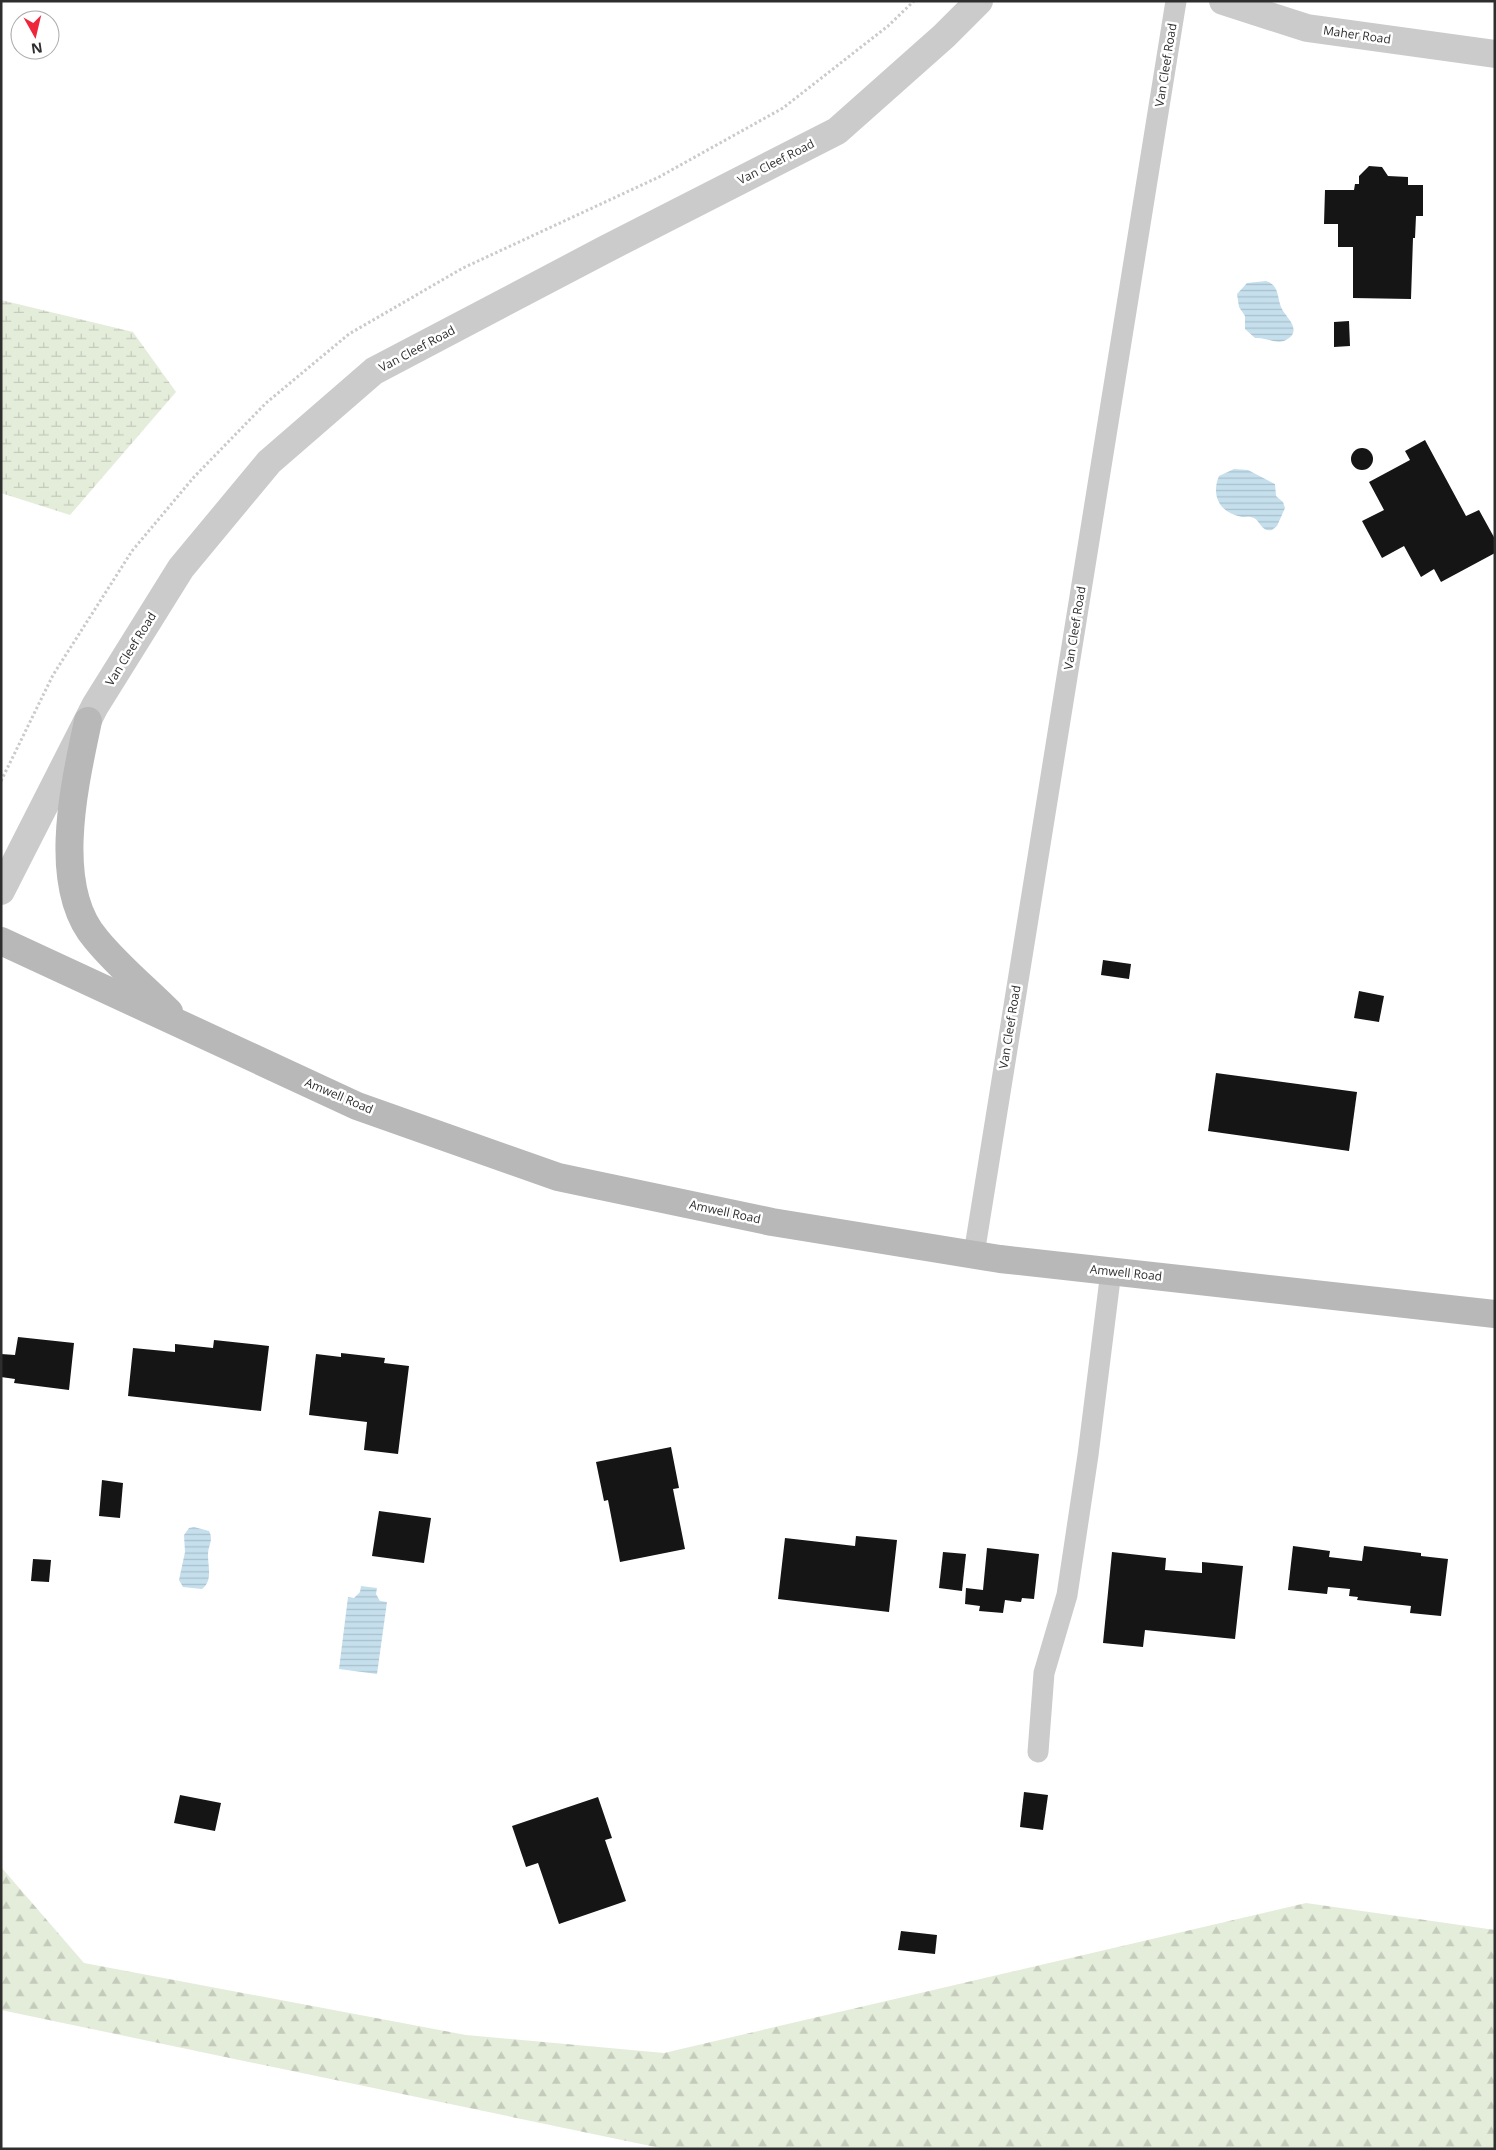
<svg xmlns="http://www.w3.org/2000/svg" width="1496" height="2150" font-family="'Open Sans',sans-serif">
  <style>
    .forest { fill: url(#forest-firs) }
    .wetland { fill: url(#wetland-marsh) }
    .water { fill: url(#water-rules) }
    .building { fill: #151515 }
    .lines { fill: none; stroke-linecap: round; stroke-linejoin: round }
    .path { stroke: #cbcbcb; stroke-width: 3; stroke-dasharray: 2.5 2.5; stroke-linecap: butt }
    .service { stroke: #cbcbcb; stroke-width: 21 }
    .minor { stroke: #cbcbcb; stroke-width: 28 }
    .tertiary { stroke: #cbcbcb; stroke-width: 28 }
    .secondary { stroke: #b8b8b8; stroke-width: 28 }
    .labels { text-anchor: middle; stroke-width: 5; stroke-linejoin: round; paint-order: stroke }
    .street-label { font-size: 12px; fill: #2e2e2e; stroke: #fff }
  </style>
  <defs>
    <pattern id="forest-firs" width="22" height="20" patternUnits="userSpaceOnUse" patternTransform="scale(1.25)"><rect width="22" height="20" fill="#e4ecda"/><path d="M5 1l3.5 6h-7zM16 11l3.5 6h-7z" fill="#c4cbbb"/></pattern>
    <pattern id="wetland-marsh" width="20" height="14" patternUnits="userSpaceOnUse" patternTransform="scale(1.25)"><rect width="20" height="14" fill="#e4ecda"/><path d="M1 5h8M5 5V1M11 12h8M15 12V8" fill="none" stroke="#c4cbbb"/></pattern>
    <pattern id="water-rules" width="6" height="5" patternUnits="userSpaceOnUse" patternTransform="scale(1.25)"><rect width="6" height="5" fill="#c5dfed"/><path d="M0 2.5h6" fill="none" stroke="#aac0cc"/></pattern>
  </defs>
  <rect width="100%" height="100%" fill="#fff"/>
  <path class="forest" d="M1 1867 84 1963 466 2035 664 2053 1306 1903 1495 1930V2149H665L1 2010Z"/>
  <path class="wetland" d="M1 300 133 332 176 392 70 515 1 493Z"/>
  <g class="water">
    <path d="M1266 281C1279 285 1277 296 1281 307 1285 317 1304 330 1286 340 1277 345 1266 337 1255 338L1245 329V316L1239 307 1237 294 1247 283Z"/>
    <path d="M1234 469 1248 470 1275 484 1276 496 1283 502 1285 508 1277 526 1272 530C1261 532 1261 522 1254 518 1250 516 1245 517 1242 517 1219 513 1211 495 1219 476Z"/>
    <path d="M194 1527 209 1531C214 1540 208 1545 208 1555 208 1567 213 1581 202 1589L183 1587 179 1580 185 1552 184 1535 189 1528Z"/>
    <path d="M361 1586 377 1588 376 1594 380 1601 387 1602 377 1674 339 1669 348 1597 354 1598 360 1592Z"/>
  </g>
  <g class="building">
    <path d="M1369 166 1382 167 1388 176 1408 177V185H1423V216H1416L1415 238H1413L1411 299 1353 298V247H1338V224H1324L1325 190H1354L1355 184H1359V176Z"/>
    <path d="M1349 321 1350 346 1334 347V322Z"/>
    <path d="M1425 440 1466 516 1479 510 1495 539V553L1441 582 1434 569 1421 577 1404 546 1382 558 1362 521 1384 510 1369 482 1410 460 1405 451Z"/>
    <circle cx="1362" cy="459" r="11"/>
    <path d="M1103 960 1131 964 1129 979 1101 975Z"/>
    <path d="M1359 991 1384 996 1379 1022 1354 1018Z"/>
    <path d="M1216 1073 1357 1092 1349 1151 1208 1131Z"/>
    <path d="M18 1337 74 1343 69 1390 14 1383 15 1379 1 1377V1354L15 1355Z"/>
    <path d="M214 1340 269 1346 261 1411 128 1396 133 1348 175 1352V1344L213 1348Z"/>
    <path d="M341 1353 385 1358 384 1363 409 1366 398 1454 364 1450 367 1422 309 1415 316 1354 341 1357Z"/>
    <path d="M671 1447 679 1488 673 1489 685 1549 620 1562 608 1500 604 1501 596 1462Z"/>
    <path d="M102 1480 123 1483 120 1518 99 1516Z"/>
    <path d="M379 1511 431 1518 424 1563 372 1556Z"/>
    <path d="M856 1536 897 1540 889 1612 778 1599 785 1538 855 1546Z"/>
    <path d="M1293 1546 1330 1551 1329 1557 1362 1561 1364 1546 1421 1553V1556L1448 1559 1441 1616 1410 1613 1411 1606 1357 1600 1358 1597 1349 1596 1350 1589 1328 1587 1327 1594 1288 1590Z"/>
    <path d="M987 1548 1039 1554 1034 1599 1022 1598 1021 1602 1005 1600 1003 1613 979 1611 980 1606 965 1604 966 1588 983 1590Z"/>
    <path d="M943 1552 966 1554 962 1591 939 1588Z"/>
    <path d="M1112 1552 1166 1558 1165 1570 1202 1573V1562L1243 1566 1235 1639 1145 1630 1143 1647 1103 1643Z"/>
    <path d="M33 1559 51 1560 49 1582 31 1581Z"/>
    <path d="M1024 1792 1048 1795 1043 1830 1020 1827Z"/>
    <path d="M180 1795 221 1803 215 1831 174 1823Z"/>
    <path d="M598 1797 612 1838 605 1840 626 1901 559 1924 538 1863 526 1867 512 1826Z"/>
    <path d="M901 1931 937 1935 935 1954 898 1950Z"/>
  </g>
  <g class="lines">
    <path class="path" d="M1 781 53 675 132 551 194 477 266 403 349 334 463 268 659 177 783 108 888 26 914 1"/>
    <g class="service">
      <path d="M974 1254 1176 1"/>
      <path d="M1038 1752 1044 1673 1067 1595 1088 1455 1111 1271"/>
    </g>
    <path class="minor" d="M1223 1 1307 28 1495 54"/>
    <path class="tertiary" d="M1 891 95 706 181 568 269 462 374 371 604 250 837 131 944 36 979 1"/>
    <g class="secondary">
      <path d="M88 721C75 783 50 886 96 939 117 965 145 988 169 1012"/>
      <path d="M1 941 357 1106 558 1177 772 1222 1000 1259 1495 1314"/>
    </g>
  </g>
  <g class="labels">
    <g class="street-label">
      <text transform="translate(1357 35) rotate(8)" y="4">Maher Road</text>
      <text transform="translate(1166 65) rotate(-81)" y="4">Van Cleef Road</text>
      <text transform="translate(776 162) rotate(-27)" y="4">Van Cleef Road</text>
      <text transform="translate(417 349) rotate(-28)" y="4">Van Cleef Road</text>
      <text transform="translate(1075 628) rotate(-81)" y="4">Van Cleef Road</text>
      <text transform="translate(131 649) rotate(-58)" y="4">Van Cleef Road</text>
      <text transform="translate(1010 1027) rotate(-81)" y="4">Van Cleef Road</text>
      <text transform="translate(339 1096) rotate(23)" y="4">Amwell Road</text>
      <text transform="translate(725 1212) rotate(12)" y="4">Amwell Road</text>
      <text transform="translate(1126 1273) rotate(6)" y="4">Amwell Road</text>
    </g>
  </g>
  <rect width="1496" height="2150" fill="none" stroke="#2e2e2e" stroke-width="5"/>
  <g transform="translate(35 35) rotate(172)"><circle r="24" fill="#ffffff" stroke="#ababab"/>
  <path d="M0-4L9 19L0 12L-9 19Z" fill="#ef253b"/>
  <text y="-8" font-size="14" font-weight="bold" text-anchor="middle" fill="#2e2e2e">N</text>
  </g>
</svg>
